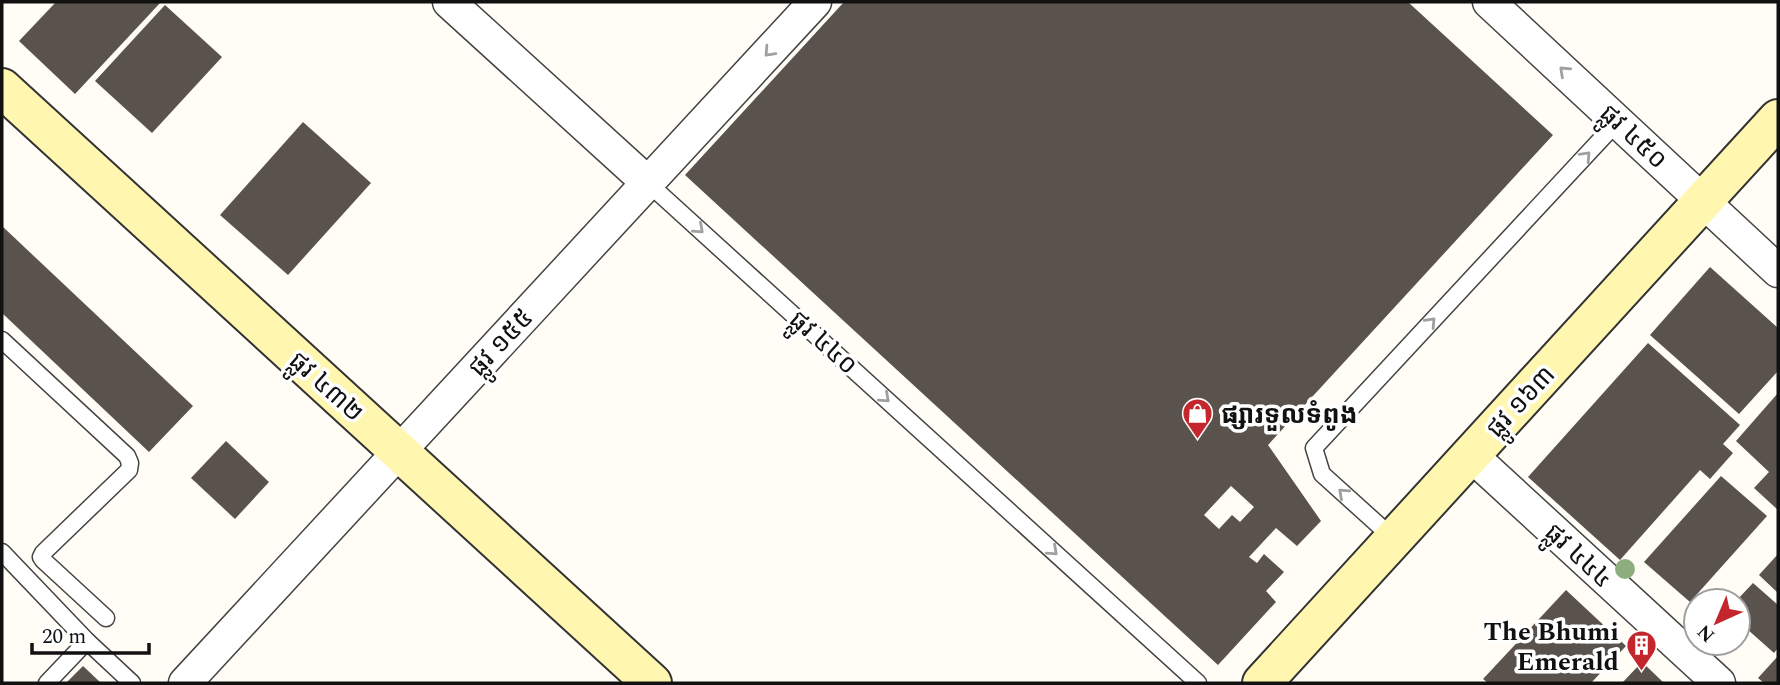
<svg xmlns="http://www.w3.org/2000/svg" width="1780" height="685" font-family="Spectral,'Noto Sans Khmer',serif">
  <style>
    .building { fill: #5a524d; fill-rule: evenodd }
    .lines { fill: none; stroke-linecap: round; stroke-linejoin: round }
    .lane-casing { stroke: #444; stroke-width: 19 }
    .street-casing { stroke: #444; stroke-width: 35 }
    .secondary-casing { stroke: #333; stroke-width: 42 }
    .lane { stroke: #fff; stroke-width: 16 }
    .street { stroke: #fff; stroke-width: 32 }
    .secondary { stroke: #fff6b0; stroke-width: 38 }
    .tree { fill: #8dad7f }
    .oneway { stroke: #a0a0a0 }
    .labels { text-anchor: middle; stroke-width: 7; stroke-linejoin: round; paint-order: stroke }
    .street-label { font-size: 26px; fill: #111; stroke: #fff }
    .poi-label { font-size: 26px; font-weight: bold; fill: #111; stroke: #fff; text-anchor: start }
  </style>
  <rect width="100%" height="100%" fill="#fffdf5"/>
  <g class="building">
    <path d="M56 2H161L75 94 19 41Z"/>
    <path d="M844 2H1408L1553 135 1268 445 1321 521 1297 546 1276 528 1249 557 1257 563 1264 554 1284 572 1266 591 1276 602 1218 665 685 175ZM1231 486 1254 507 1240 522 1232 515 1219 529 1204 515Z"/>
    <path d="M165 5 222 57 152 133 95 81Z"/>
    <path d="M303 122 371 183 288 275 220 215Z"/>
    <path d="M2 226 193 406 149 452 2 313Z"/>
    <path d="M1710 267 1778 328V371L1739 414 1650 335Z"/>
    <path d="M1648 343 1740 425 1723 444 1733 453 1710 479 1700 470 1620 560 1528 477Z"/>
    <path d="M1778 393V510L1754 488 1769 472 1736 441Z"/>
    <path d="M226 441 269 482 235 519 191 478Z"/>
    <path d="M1721 476 1767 516 1690 602 1644 562Z"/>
    <path d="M1778 554V593L1759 575Z"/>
    <path d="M1753 583 1778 605V648L1774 653 1738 621V601H1736Z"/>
    <path d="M1566 590 1626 646 1591 683H1488L1483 679Z"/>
    <path d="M1778 656V683H1764L1758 678Z"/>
    <path d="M1642 662 1664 683H1622Z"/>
    <path d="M83 666 101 683H66Z"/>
  </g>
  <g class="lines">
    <defs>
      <g id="lane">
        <path d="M648 183 1198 683"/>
        <path d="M2 340 127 456 130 463 129 470 43 553 41 557 43 560 106 618"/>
        <path d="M1394 539 1322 474 1314 448 1618 121"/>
        <path d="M2 552 87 641 132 683"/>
        <path d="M47 683 87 641"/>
      </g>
      <g id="street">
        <path d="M449 2 648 183"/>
        <path d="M1489 2 1778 271"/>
        <path d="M1471 455 1719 683"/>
        <path d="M185 683 815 2"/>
      </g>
      <g id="secondary">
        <path d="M2 88 652 683"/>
        <path d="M1262 683 1778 119"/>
      </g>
    </defs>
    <use href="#lane" class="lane-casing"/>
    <use href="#street" class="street-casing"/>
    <use href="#secondary" class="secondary-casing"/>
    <use href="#lane" class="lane"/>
    <use href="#street" class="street"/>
    <use href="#secondary" class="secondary"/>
  </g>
  <circle class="tree" cx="1625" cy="569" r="10"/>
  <defs><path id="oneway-chevron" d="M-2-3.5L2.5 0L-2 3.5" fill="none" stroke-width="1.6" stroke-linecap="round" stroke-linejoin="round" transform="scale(1.75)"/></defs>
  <g class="oneway">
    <use href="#oneway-chevron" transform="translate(769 52) rotate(133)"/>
    <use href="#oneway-chevron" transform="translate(1564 71) rotate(-137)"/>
    <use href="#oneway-chevron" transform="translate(1586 156) rotate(-47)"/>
    <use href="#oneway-chevron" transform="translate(699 229) rotate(42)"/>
    <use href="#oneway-chevron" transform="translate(1431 322) rotate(-47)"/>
    <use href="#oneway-chevron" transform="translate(885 398) rotate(42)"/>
    <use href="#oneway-chevron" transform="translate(1343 493) rotate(-138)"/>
    <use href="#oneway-chevron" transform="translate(1053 551) rotate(42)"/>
  </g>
  <defs>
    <symbol id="shop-pin" viewBox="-11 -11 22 30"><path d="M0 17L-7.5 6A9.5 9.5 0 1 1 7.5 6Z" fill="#c4262e" stroke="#fff"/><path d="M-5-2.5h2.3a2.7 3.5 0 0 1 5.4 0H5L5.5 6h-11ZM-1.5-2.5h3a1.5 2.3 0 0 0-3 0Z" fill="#fff"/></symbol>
    <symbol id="building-pin" viewBox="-11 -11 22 30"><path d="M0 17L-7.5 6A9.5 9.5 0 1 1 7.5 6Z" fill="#c4262e" stroke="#fff"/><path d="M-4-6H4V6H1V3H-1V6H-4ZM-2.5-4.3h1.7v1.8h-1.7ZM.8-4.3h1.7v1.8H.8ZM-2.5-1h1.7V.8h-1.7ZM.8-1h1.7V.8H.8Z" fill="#fff"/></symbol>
  </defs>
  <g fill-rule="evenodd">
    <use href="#shop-pin" x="1180" y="396" width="35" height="47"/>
    <use href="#building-pin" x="1624" y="628" width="35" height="47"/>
  </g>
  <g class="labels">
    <g class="street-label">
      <text transform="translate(1634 136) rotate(43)" y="9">ផ្លូវ ៤៥០</text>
      <text transform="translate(500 342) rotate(-47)" y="9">ផ្លូវ ១៥៥</text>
      <text transform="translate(824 342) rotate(42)" y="9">ផ្លូវ ៤៤០</text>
      <text transform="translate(327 386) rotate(42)" y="9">ផ្លូវ ៤៣២</text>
      <text transform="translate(1520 401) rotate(-47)" y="9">ផ្លូវ ១៦៣</text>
      <text transform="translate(1579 555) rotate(43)" y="9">ផ្លូវ ៤៤៤</text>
    </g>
    <g class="poi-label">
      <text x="1221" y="423">ផ្សារទួលទំពូង</text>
      <text x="1619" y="640" text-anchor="end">The Bhumi<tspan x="1619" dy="30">Emerald</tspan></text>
    </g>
  </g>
  <rect width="1780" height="685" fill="none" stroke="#111111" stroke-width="7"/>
  <g transform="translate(1717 622) rotate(224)"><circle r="33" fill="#ffffff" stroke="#a0a0a0" stroke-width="2"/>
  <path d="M0-5L12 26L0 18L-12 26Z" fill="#c4262e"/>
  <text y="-10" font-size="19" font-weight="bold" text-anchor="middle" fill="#111111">N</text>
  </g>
  <path d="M32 643v10h117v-10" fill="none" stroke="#111111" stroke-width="3.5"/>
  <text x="42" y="643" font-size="21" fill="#111111" stroke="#ffffff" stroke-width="5" paint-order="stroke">20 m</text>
</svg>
